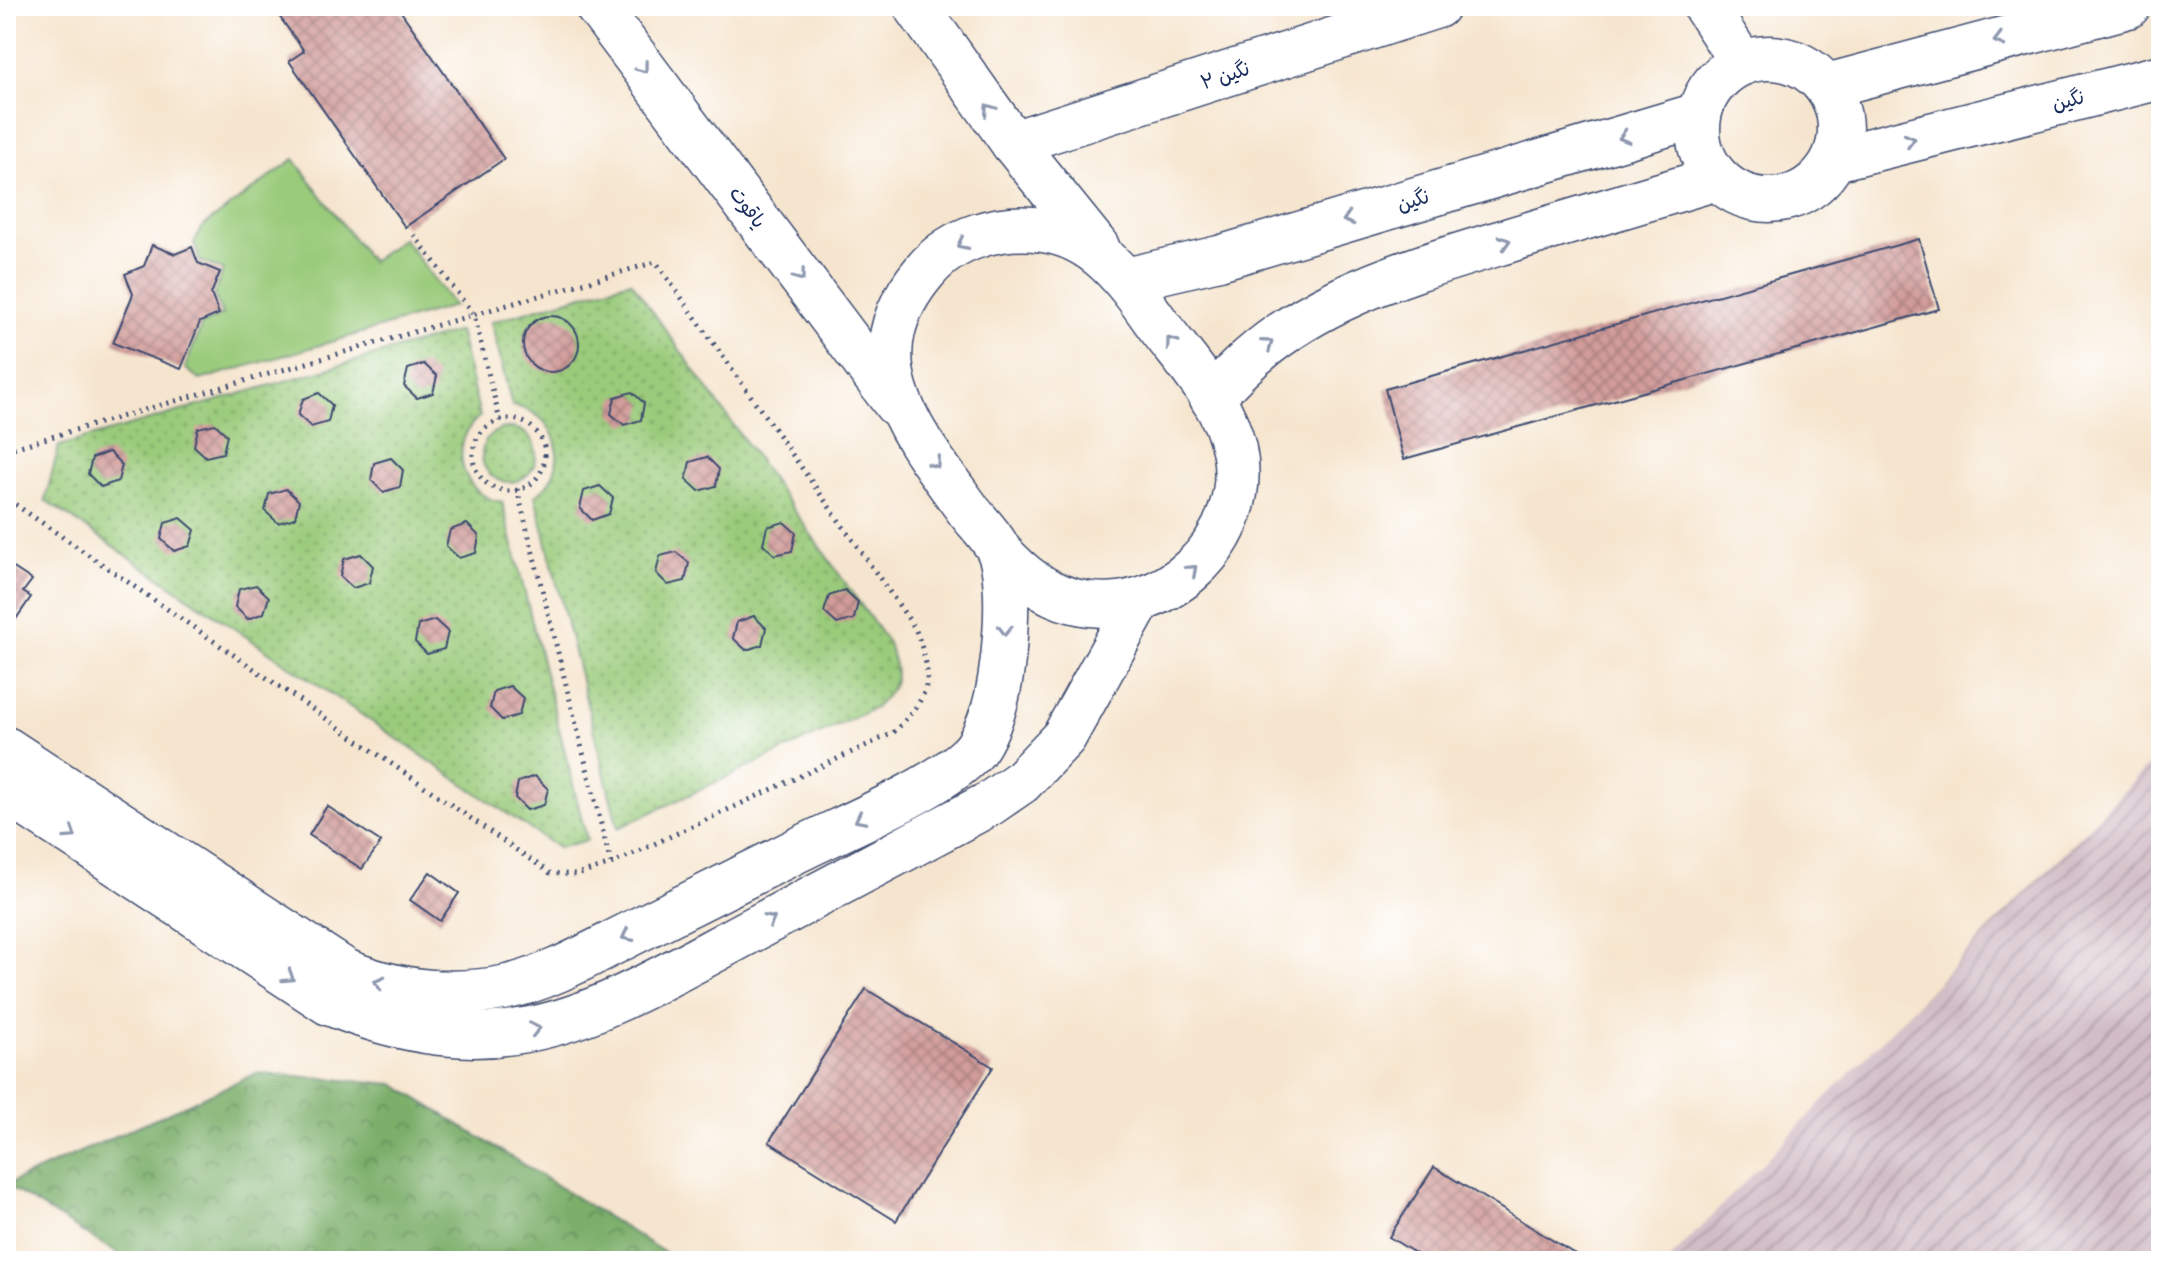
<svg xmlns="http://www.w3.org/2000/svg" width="2167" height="1267" font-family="Pangolin,'Playpen Sans Arabic',sans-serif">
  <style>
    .industrial { fill: url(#industrial-furrows) }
    .grass { fill: url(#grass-dots); stroke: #5a7d6c; stroke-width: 2 }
    .forest { fill: url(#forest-crowns); stroke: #4b6f64; stroke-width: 2 }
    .green { fill: #9acb7a; stroke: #5a7d6c; stroke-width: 2 }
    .building { fill: url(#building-cross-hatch) }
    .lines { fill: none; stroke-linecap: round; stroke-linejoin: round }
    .minor-casing { stroke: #3c4a6f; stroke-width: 47 }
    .path { stroke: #3c4a6f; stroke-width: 5; stroke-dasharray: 2 6; stroke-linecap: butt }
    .minor { stroke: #fff; stroke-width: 44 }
    .oneway { stroke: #8d97ae }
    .labels { text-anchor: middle; stroke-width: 6; stroke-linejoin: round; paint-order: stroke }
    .street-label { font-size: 20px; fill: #1b2f5e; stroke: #fff }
  </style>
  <defs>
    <pattern id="industrial-furrows" width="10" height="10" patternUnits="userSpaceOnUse" patternTransform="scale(2)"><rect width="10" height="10" fill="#d2bdc6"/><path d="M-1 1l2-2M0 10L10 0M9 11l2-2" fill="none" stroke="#aa9aa4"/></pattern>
    <pattern id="grass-dots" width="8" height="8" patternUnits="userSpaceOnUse" patternTransform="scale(2)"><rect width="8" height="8" fill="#9acb7a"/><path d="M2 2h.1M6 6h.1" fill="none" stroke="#7da567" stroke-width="1.8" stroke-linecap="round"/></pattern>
    <pattern id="forest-crowns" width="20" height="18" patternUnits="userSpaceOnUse" patternTransform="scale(2)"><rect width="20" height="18" fill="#7baf6a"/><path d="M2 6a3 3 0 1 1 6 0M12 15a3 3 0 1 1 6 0" fill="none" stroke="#648f5a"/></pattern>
    <pattern id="building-cross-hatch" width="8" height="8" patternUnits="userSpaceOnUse" patternTransform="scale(2)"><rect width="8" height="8" fill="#d29c9a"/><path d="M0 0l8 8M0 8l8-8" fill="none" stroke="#aa8081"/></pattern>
  </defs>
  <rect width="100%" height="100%" fill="#fff"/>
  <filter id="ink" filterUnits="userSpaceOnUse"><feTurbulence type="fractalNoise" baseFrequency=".0125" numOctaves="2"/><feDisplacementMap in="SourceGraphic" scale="16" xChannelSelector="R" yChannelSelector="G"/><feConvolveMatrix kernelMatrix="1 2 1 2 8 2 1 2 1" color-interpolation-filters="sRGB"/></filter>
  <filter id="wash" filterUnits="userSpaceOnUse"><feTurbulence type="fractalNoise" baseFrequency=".006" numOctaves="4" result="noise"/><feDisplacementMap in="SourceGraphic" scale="32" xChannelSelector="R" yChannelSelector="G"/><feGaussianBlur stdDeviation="1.8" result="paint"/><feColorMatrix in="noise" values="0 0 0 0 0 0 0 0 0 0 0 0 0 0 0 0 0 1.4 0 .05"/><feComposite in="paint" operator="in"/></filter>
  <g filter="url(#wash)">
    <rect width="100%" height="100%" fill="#f6e5ce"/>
    <path class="industrial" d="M2161 752V1261H1668Z"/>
    <g class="grass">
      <path d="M631 281 888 643C900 675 900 683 875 708L618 828 535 496C574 469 559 411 512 406L491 322Z"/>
      <path d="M459 331 480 416C447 442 460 496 502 502L587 840 558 848 45 500 59 446Z"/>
      <circle cx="509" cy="455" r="27"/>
    </g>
    <path class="forest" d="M257 1073 394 1084 678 1261H130L6 1185Z"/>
    <path class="green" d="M294 159 371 262 403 238 454 306 200 380 185 368 202 324 222 315 214 294 223 270 200 261 194 243 201 228Z"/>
    <g id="blocks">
      <g class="building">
        <path d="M272 6H397L504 159 405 227 289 61 304 51Z"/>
        <path d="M1919 239 1939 309 1404 459 1385 389Z"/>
        <path d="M152 245 175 254 192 247 198 263 220 272 211 294 219 314 200 322 181 369 113 343 133 294 125 274 144 266Z"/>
        <circle cx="551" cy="344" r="28"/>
        <path d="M424 364 437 376 433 393 417 398 404 386 408 369Z"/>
        <path d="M632 392 644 403 641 420 624 425 611 414 615 397Z"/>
        <path d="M319 393 332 405 328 422 311 427 298 415 303 399Z"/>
        <path d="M215 424 227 435 223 453 206 457 194 446 198 428Z"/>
        <path d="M109 452 122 465 118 481 101 487 88 474 92 458Z"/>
        <path d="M707 457 719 469 716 486 699 491 686 479 690 462Z"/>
        <path d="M391 458 403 470 400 487 383 492 371 480 374 463Z"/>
        <path d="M600 486 613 498 609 514 592 520 580 508 584 491Z"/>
        <path d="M286 489 299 501 295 518 278 523 265 511 269 494Z"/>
        <path d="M181 518 195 530 190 546 174 551 161 539 165 523Z"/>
        <path d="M784 522 796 533 792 551 775 555 763 544 767 527Z"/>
        <path d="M467 524 479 536 476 553 459 558 446 546 450 530Z"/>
        <path d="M676 552 689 563 685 581 668 585 656 573 660 556Z"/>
        <path d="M361 554 373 566 369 583 353 588 340 576 344 559Z"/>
        <path d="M6 563 32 580 23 592 31 597 16 619 9 614 6 619Z"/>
        <path d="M256 585 269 597 264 613 248 619 235 607 239 589Z"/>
        <path d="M845 590 858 602 854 619 837 624 824 612 829 596Z"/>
        <path d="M754 616 766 628 762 645 746 650 733 638 737 622Z"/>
        <path d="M435 620 448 632 444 649 427 654 415 642 418 625Z"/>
        <path d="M510 686 523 698 519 715 502 720 490 708 494 691Z"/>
        <path d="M535 776 548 789 544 805 527 810 515 798 518 782Z"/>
        <path d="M327 806 381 842 362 869 309 835Z"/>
        <path d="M430 872 459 893 440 921 410 900Z"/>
        <path d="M866 989 993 1067 896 1221 769 1142Z"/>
        <path d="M1434 1167 1578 1256 1575 1261H1428L1389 1237Z"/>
      </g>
    </g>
  </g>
  <g filter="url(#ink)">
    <use href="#blocks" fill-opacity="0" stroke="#3c4a6f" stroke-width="2"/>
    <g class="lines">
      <defs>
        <g id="minor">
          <path d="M597 6 896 404"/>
          <path d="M916 6 1013 143 1097 247"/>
          <path d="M1705 6 1742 63"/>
          <circle cx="1769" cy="129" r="71"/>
          <path d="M1827 86 2128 6"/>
          <path d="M1013 143 1437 6"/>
          <path d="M1835 159 2161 77"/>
          <path d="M1126 280 1219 258 1698 115"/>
          <path d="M1212 398C1289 303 1401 273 1513 239 1581 219 1649 199 1717 178"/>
          <path d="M6 749 345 971C396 992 449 998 503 988 548 979 592 953 632 933 686 906 740 879 794 852 843 827 933 791 970 755 980 746 989 724 993 711 1004 678 1013 583 999 551 993 537 978 523 969 511 913 434 849 361 925 271 953 237 1000 224 1043 230 1097 237 1127 281 1156 322 1185 361 1224 401 1234 449 1253 539 1163 624 1074 601 1043 593 1021 575 1000 552"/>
          <path d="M6 791 329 1003C508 1076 597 1012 752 930 831 888 910 846 989 804L1021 782 1064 737 1140 600"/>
        </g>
      </defs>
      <use href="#minor" class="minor-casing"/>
      <g class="path">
        <path d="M414 235 474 315 500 421"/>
        <circle cx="509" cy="455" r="36"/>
        <path d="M6 450 656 262 915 628C935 681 932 693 893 733L611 864 577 875 550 873 6 498"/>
        <path d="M517 489 611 864"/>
      </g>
      <use href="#minor" class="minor"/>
    </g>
    <defs><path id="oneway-chevron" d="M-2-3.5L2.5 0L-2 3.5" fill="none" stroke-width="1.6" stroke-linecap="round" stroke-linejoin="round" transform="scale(2)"/></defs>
    <g class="oneway">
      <use href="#oneway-chevron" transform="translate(1999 40) rotate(165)"/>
      <use href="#oneway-chevron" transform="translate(643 68) rotate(53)"/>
      <use href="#oneway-chevron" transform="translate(989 109) rotate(-125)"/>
      <use href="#oneway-chevron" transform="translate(1624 137) rotate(163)"/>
      <use href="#oneway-chevron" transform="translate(1910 140) rotate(-14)"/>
      <use href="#oneway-chevron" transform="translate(1348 219) rotate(163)"/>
      <use href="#oneway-chevron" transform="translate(1505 242) rotate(-17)"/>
      <use href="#oneway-chevron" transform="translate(962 244) rotate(153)"/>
      <use href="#oneway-chevron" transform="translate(800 276) rotate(53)"/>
      <use href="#oneway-chevron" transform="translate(1171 342) rotate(-126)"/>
      <use href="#oneway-chevron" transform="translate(1268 344) rotate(-36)"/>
      <use href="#oneway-chevron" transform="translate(935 463) rotate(54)"/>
      <use href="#oneway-chevron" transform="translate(1192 570) rotate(-42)"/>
      <use href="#oneway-chevron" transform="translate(1005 630) rotate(91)"/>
      <use href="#oneway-chevron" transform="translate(860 819) rotate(153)"/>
      <use href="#oneway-chevron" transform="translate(71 834) rotate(33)"/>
      <use href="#oneway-chevron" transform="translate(770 920) rotate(-28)"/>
      <use href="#oneway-chevron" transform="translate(627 936) rotate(153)"/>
      <use href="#oneway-chevron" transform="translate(289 977) rotate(33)"/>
      <use href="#oneway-chevron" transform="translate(379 983) rotate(-165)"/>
      <use href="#oneway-chevron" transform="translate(535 1029) rotate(-12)"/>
    </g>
  </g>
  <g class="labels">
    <g class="street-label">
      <text transform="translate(1225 75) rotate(-18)" y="7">نگین ۲</text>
      <text transform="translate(2068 100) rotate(-14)" y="7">نگین</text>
      <text transform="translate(1413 200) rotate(-17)" y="7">نگین</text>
      <text transform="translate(748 207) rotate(53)" y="7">یاقوت</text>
    </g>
  </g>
  <rect width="2167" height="1267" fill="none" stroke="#fff" stroke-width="32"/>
</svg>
